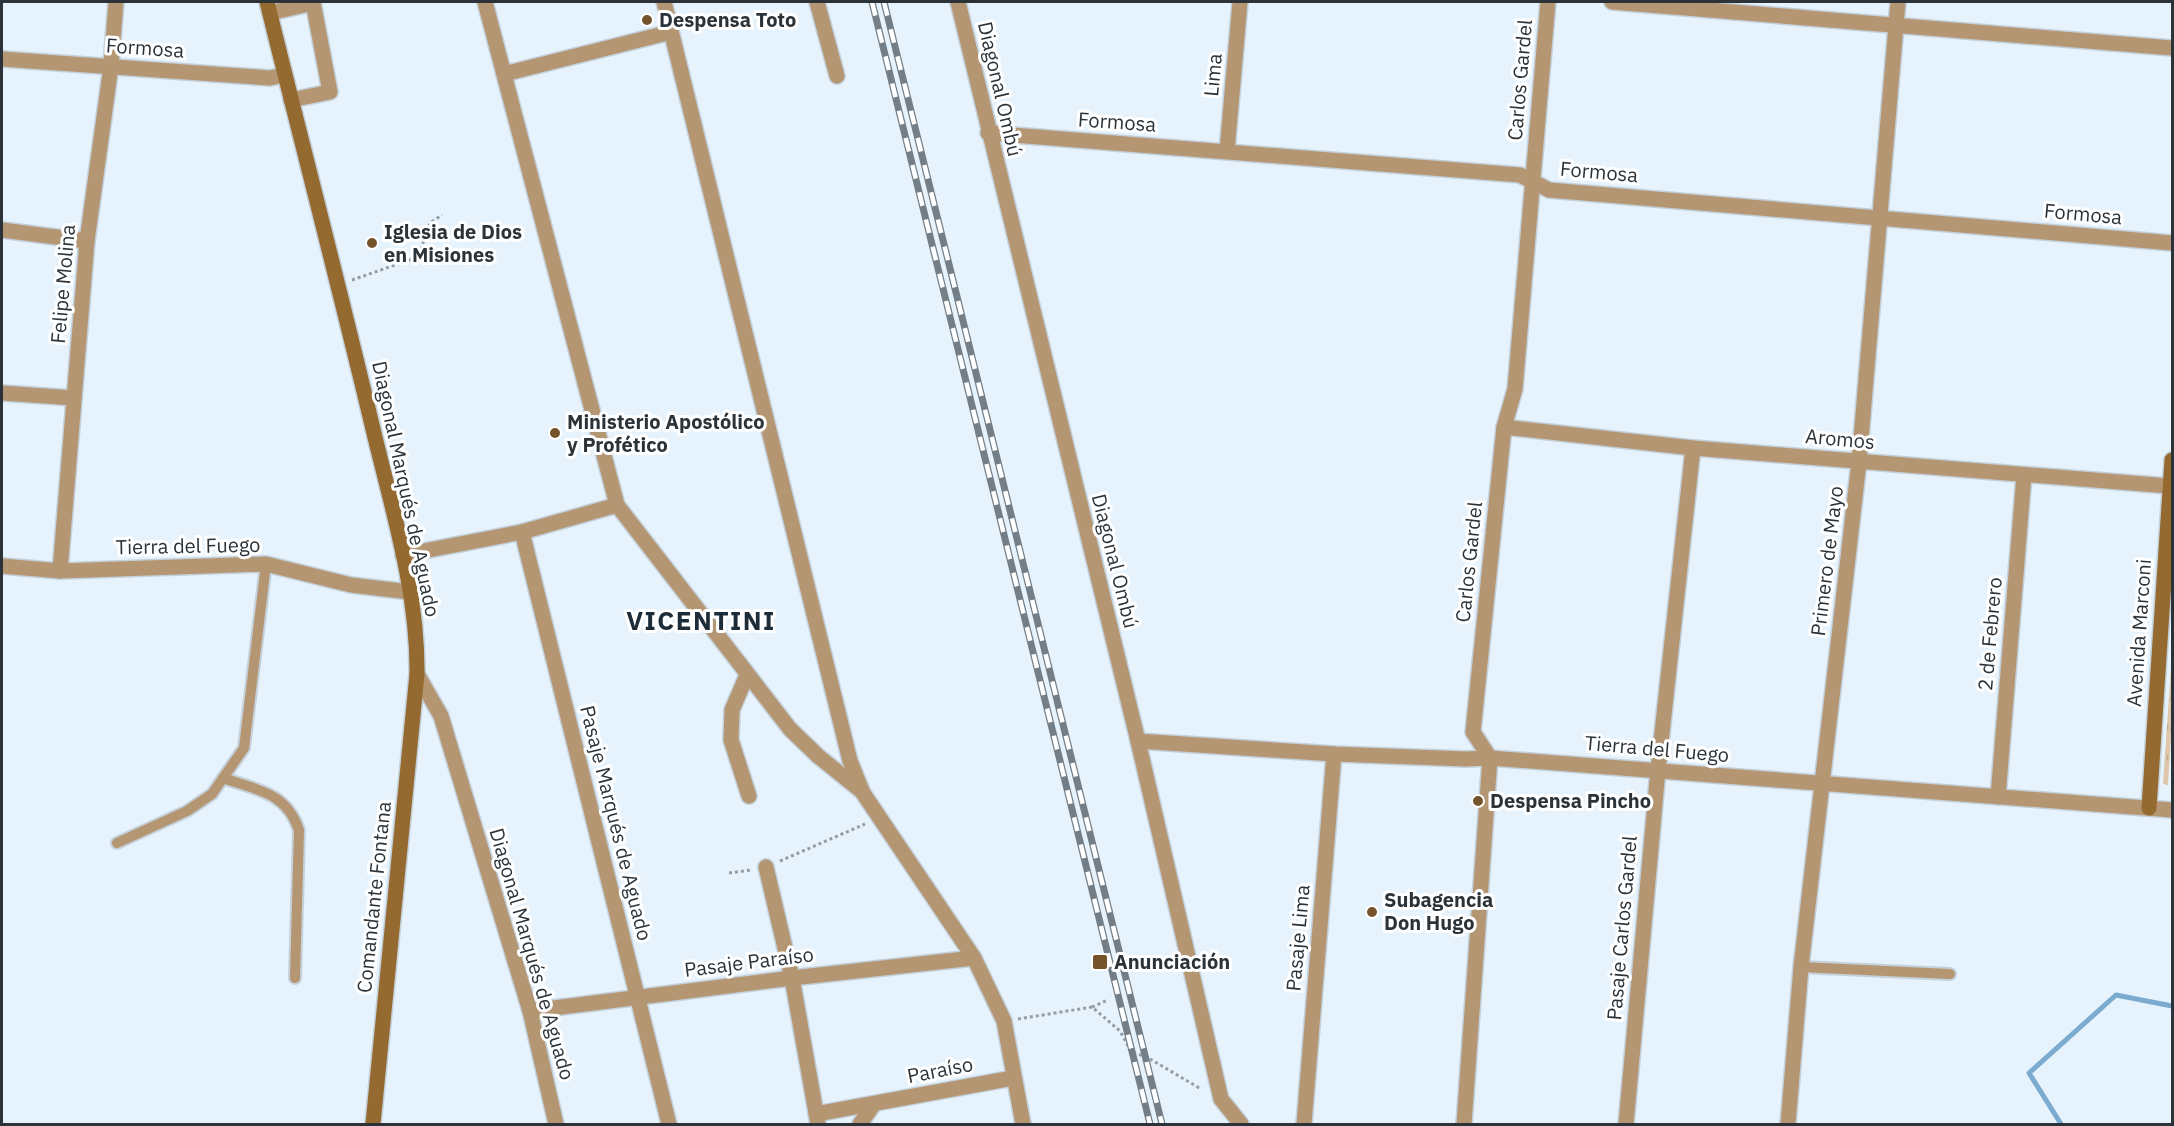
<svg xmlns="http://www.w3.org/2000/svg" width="2174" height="1126" font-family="'IBM Plex Sans',sans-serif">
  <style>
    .grass { fill: url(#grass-tufts) }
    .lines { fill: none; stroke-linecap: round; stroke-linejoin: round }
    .stream { stroke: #7bacd0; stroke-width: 5 }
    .lane-casing { stroke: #c4d0da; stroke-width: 14 }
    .street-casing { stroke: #c4d0da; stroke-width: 18 }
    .secondary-casing { stroke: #c4d0da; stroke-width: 18 }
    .path { stroke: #939da5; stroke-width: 3; stroke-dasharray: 3 3; stroke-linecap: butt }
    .lane { stroke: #b49673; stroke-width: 10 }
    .street { stroke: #b49673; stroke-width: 15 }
    .secondary { stroke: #956a31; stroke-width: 15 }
    .rail-casing { stroke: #747e86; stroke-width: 7 }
    .rail { stroke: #fff; stroke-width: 4.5; stroke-dasharray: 14; stroke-linecap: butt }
    .poi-dot { fill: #75542b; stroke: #fff; stroke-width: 2 }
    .labels { text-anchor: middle; stroke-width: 6; stroke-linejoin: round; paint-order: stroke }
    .poi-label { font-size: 20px; font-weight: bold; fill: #2b3339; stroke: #fff; text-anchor: start }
    .street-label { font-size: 20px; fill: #2b3339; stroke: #fff }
    .district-label { font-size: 26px; font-weight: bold; letter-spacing: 1.5px; fill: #1c2c39; stroke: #fff }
  </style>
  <defs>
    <pattern id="grass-tufts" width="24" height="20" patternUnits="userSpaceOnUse" patternTransform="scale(1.5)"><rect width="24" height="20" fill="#e0c7a9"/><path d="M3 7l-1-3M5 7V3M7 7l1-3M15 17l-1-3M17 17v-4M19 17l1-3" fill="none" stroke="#c0ab92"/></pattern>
  </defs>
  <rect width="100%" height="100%" fill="#e6f3fd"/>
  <path class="grass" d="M2172 653V721L2168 785 2163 784Z"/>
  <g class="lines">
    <path class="stream" d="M2061 1124 2029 1073 2116 995 2172 1006"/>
    <defs>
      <g id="lane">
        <path d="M223 778C257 790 286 792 299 830L295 978"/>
        <path d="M117 843 187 811 212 794 244 748 266 564"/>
        <path d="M1801 967 1950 974"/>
      </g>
      <g id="street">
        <path d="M485 2 617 505 790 729 818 756 860 790"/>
        <path d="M664 2 850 761 863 793 974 958 1004 1021 1023 1124"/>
        <path d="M817 2 837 76"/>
        <path d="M958 2 1138 741 1221 1099 1241 1124"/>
        <path d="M1612 2 2172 48"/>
        <path d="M270 13 313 3"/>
        <path d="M2 59 270 78 284 75"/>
        <path d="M504 74 671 32"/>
        <path d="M291 100 330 92 313 2"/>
        <path d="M988 133 1520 175 1549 190 2172 243"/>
        <path d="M1227 151 1240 2"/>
        <path d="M2 230 87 241"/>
        <path d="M2 393 74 398"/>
        <path d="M1504 427 1693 448 2169 486 2172 483"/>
        <path d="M522 532 669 1124"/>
        <path d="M403 555 522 532 617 505"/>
        <path d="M2 566 60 571 266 564 351 585 410 592"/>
        <path d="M60 571 87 241 111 66 116 2"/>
        <path d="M417 674 441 716 530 1011 556 1124"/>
        <path d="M747 675 732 710 731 740 749 796"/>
        <path d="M1138 741 1334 754 1466 759 1490 758 2172 810"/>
        <path d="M1998 797 2024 475"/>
        <path d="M766 867 792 978 818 1124"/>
        <path d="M530 1011 792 978 974 958"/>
        <path d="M816 1114 1013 1078"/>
        <path d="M860 1124 874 1104"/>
        <path d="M1304 1124 1334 754"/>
        <path d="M1464 1124 1490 758 1473 732 1504 427 1515 389 1548 2"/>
        <path d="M1626 1124 1658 770 1693 448"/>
        <path d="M1788 1124 1801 967 1859 462 1898 2"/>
      </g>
      <g id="secondary">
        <path d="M267 2C302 144 339 286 373 429 392 509 418 591 417 674L373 1124"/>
        <path d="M2149 808 2172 460"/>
      </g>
    </defs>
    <use href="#lane" class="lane-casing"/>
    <use href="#street" class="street-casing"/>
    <use href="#secondary" class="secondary-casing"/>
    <g class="path">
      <path d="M352 280 418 257 430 223 442 215"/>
      <path d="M780 861 865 824"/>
      <path d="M729 873 751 870"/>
      <path d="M1092 1007 1108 1000"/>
      <path d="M1018 1019 1092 1007 1120 1031 1132 1053 1145 1056 1201 1089"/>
    </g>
    <use href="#lane" class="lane"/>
    <use href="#street" class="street"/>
    <use href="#secondary" class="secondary"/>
    <defs>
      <g id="rail">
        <path d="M872 2 1150 1124"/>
        <path d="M884 2 1162 1124"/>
      </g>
    </defs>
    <use href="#rail" class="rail-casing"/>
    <use href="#rail" class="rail"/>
  </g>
  <g class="poi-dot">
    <circle cx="647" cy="20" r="6"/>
    <circle cx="372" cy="243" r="6"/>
    <circle cx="555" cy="433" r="6"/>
    <circle cx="1478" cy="801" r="6"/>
    <circle cx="1372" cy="912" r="6"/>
    <rect x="1092" y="954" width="16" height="16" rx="3"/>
  </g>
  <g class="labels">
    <g class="poi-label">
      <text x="659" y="27">Despensa Toto</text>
      <text x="384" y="239">Iglesia de Dios<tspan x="384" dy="23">en Misiones</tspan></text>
      <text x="567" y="429">Ministerio Apostólico<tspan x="567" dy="23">y Profético</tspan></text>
      <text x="1490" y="808">Despensa Pincho</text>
      <text x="1384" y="907">Subagencia<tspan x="1384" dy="23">Don Hugo</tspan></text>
      <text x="1114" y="969">Anunciación</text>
    </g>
    <g class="street-label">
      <text transform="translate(145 48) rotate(4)" y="7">Formosa</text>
      <text transform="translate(1213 75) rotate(-85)" y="7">Lima</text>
      <text transform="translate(1520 80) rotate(-85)" y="7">Carlos Gardel</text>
      <text transform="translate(1000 89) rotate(77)" y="7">Diagonal Ombú</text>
      <text transform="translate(1117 122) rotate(4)" y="7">Formosa</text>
      <text transform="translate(1599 172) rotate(5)" y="7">Formosa</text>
      <text transform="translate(2083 214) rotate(5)" y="7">Formosa</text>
      <text transform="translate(63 284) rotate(-85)" y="7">Felipe Molina</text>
      <text transform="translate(1840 439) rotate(5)" y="7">Aromos</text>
      <text transform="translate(406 489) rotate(78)" y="7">Diagonal Marqués de Aguado</text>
      <text transform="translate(188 546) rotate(-1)" y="7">Tierra del Fuego</text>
      <text transform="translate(1115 561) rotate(76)" y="7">Diagonal Ombú</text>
      <text transform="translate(1827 561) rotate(-83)" y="7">Primero de Mayo</text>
      <text transform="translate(1469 562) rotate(-84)" y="7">Carlos Gardel</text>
      <text transform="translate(2139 633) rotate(-86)" y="7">Avenida Marconi</text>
      <text transform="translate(1990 634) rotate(-85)" y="7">2 de Febrero</text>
      <text transform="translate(1657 749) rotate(5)" y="7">Tierra del Fuego</text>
      <text transform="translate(616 823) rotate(76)" y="7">Pasaje Marqués de Aguado</text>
      <text transform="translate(374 897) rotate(-84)" y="7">Comandante Fontana</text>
      <text transform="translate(1622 928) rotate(-85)" y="7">Pasaje Carlos Gardel</text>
      <text transform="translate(1298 938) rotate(-85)" y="7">Pasaje Lima</text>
      <text transform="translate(532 954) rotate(74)" y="7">Diagonal Marqués de Aguado</text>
      <text transform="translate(749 962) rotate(-7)" y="7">Pasaje Paraíso</text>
      <text transform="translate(940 1070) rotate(-11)" y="7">Paraíso</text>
    </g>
    <g class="district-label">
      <text x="701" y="630">VICENTINI</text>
    </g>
  </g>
  <rect width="2174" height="1126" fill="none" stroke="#2b3339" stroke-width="6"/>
</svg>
